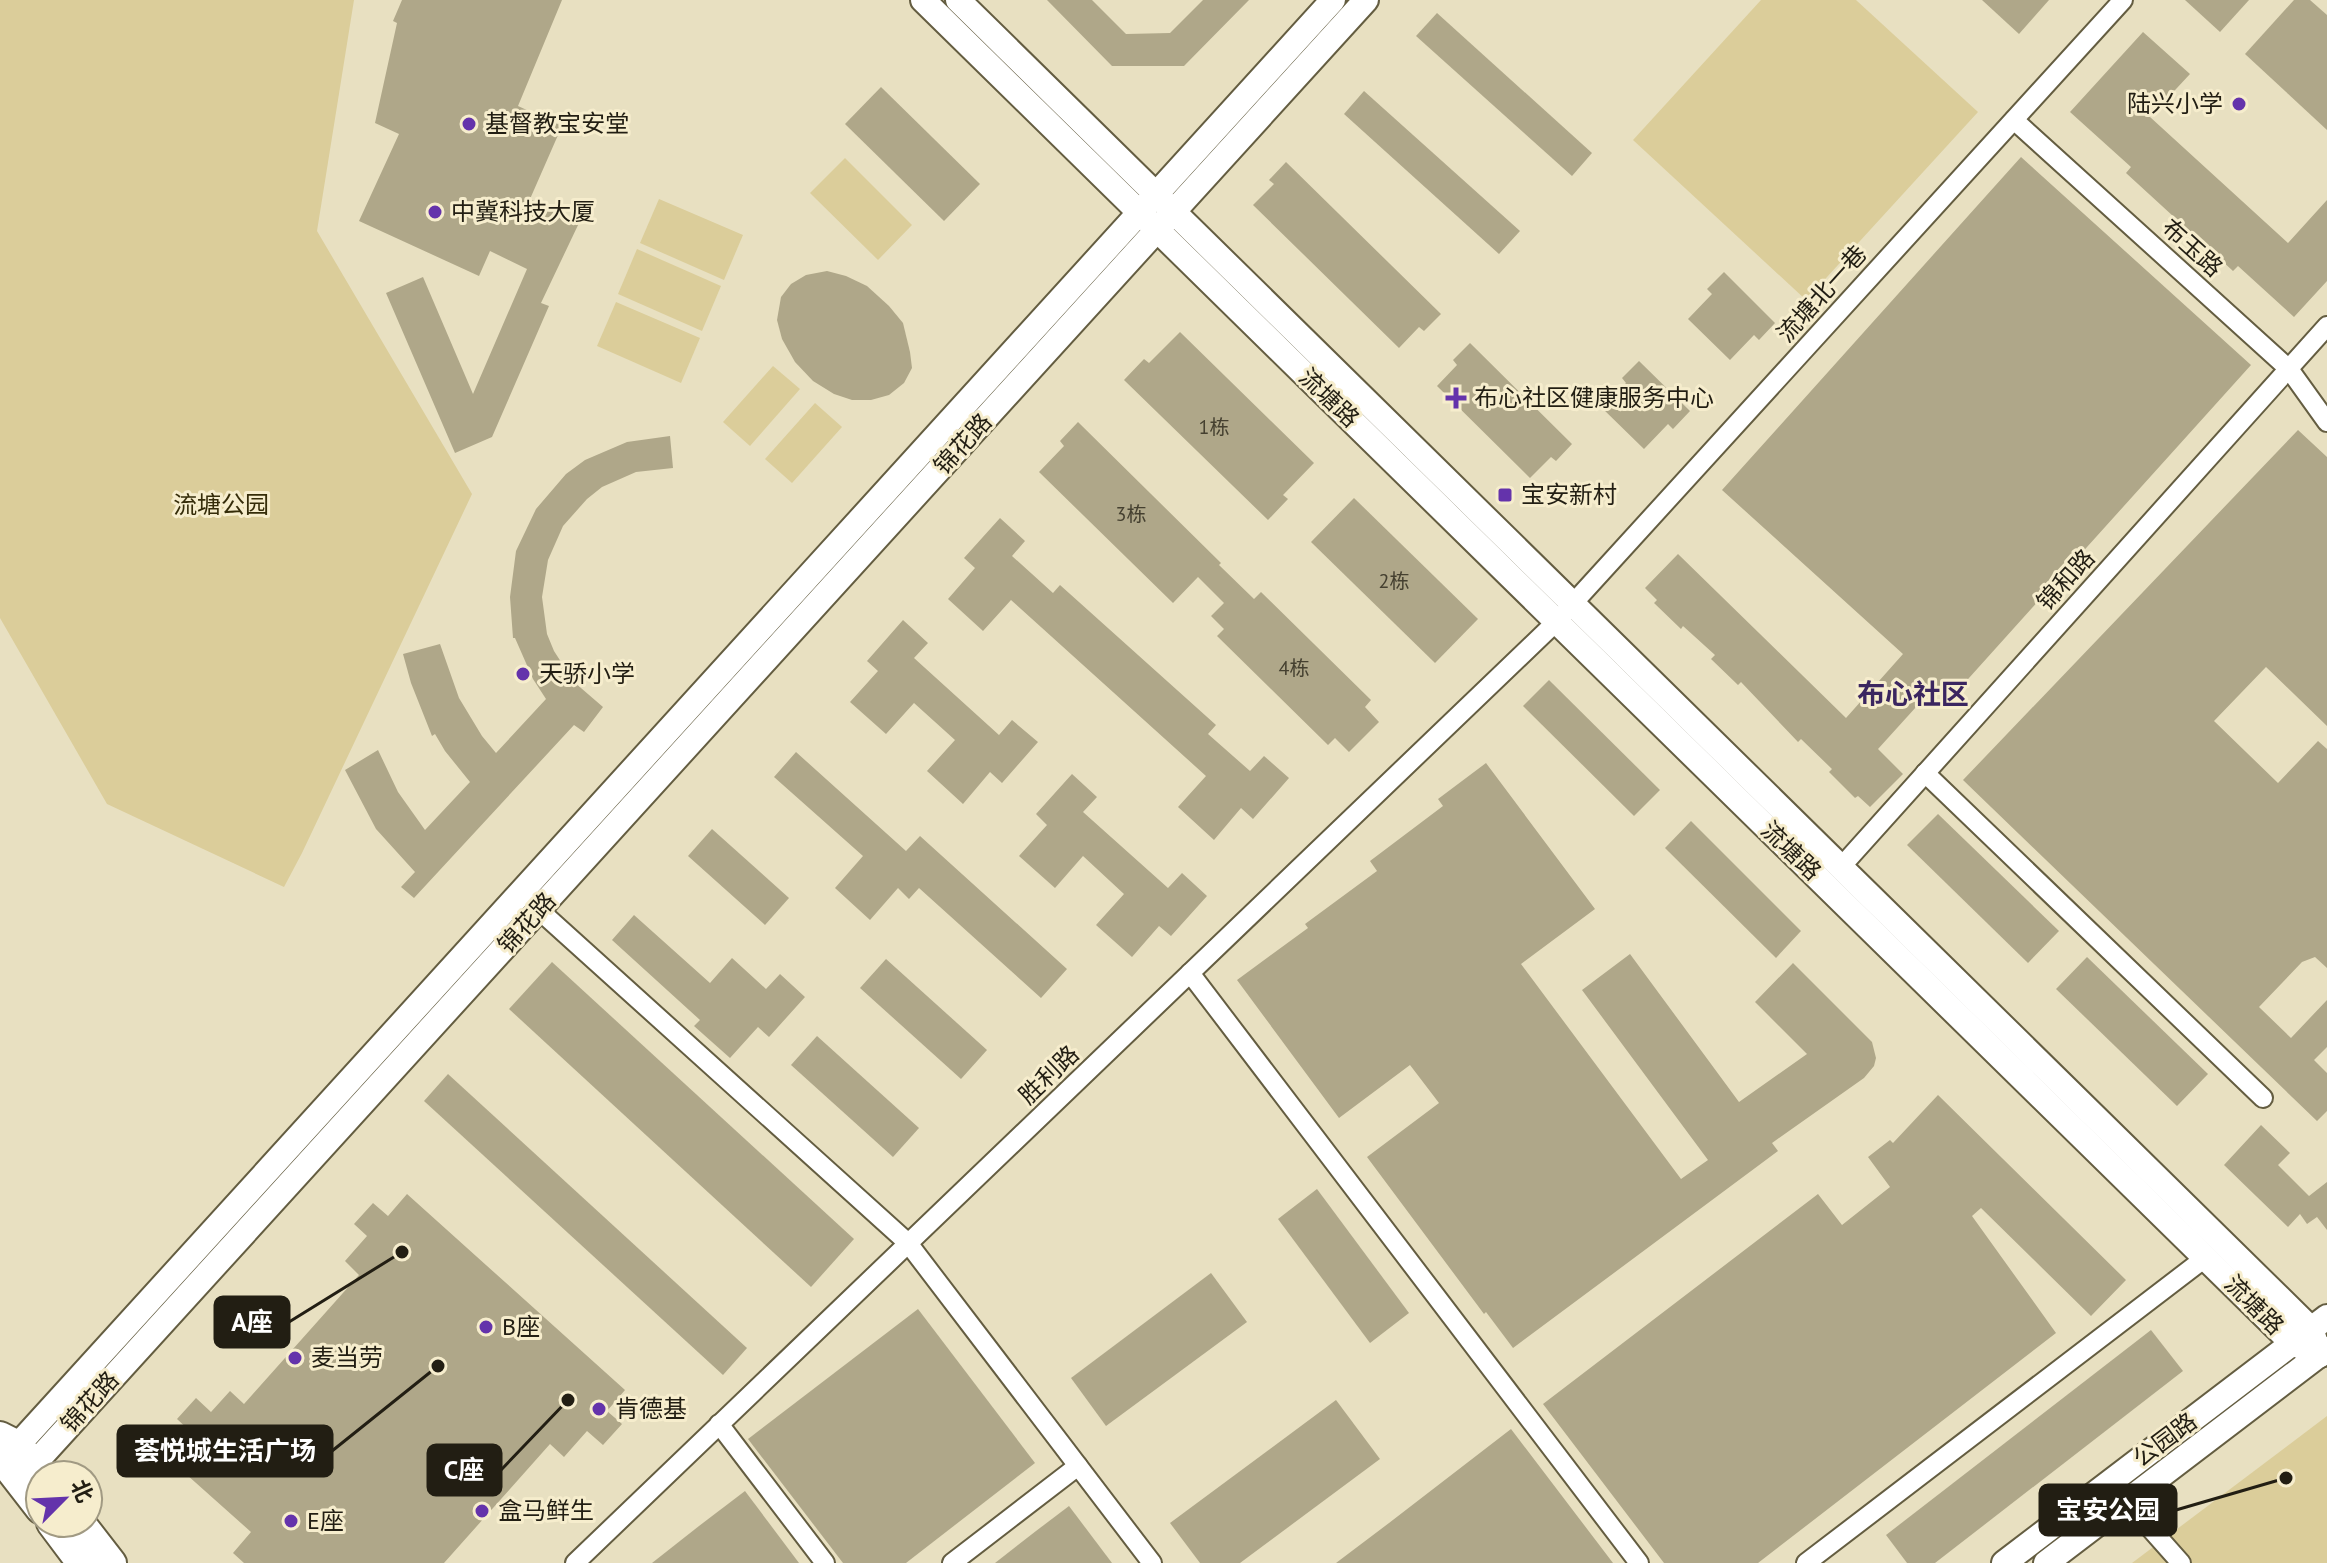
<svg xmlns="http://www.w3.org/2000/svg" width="2327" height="1563" font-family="'PT Sans','Noto Sans SC',sans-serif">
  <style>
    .green { fill: #dbcd9a }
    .building { fill: #afa789 }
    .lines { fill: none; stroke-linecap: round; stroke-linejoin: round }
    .street-casing { stroke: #645d41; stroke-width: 22 }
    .secondary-casing { stroke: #645d41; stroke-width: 28 }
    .primary-casing { stroke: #645d41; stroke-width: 32 }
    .street { stroke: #fff; stroke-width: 18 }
    .secondary { stroke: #fff; stroke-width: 24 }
    .primary { stroke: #fff; stroke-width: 28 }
    .poi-dot { fill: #6433ab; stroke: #f6edcd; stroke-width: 3 }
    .labels { text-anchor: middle; stroke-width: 6; stroke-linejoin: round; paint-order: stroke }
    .number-label { font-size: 20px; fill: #454030 }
    .poi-label { font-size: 24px; fill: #221e13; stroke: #f6edcd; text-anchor: start }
    .street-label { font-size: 24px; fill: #221e13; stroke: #f6edcd }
    .park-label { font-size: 24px; fill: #352c09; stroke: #f6edcd }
    .quarter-label { font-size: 28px; font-weight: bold; fill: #3b2660; stroke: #f6edcd }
    .leader { fill: none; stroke: #221e13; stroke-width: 3 }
    .callout-dot { fill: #221e13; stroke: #f6edcd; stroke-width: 3 }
    .callout { fill: #221e13; stroke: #221e13; stroke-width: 3 }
    .callout-label { font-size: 26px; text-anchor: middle; font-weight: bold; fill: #fff }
  </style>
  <rect width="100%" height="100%" fill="#e8e0c1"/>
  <g class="green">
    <path d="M0 0H354L317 231 472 494 302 853 284 887 107 804 0 618Z"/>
    <path d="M1761 0H1856L1978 112 1806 300 1633 140Z"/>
    <path d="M845 158 912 225 878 260 810 193Z"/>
    <path d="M659 199 743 235 724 280 640 243Z"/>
    <path d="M637 249 721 286 702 331 618 294Z"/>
    <path d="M616 302 700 338 681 383 597 346Z"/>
    <path d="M773 366 800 389 750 446 723 422Z"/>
    <path d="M815 403 842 427 792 483 765 459Z"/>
    <path d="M2327 1416V1563H2132Z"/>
  </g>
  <g class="building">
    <path d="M402 0H562L518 106 562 126 530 199 579 223 541 303 549 306 492 437 455 453 386 293 423 277 473 394 527 269 490 251 479 276 359 221 399 134 375 123 397 23 393 21Z"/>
    <path d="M1047 0H1092L1126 34 1170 33 1203 0H1249L1184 66H1112Z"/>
    <path d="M1982 0H2049L2019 34Z"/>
    <path d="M2185 0H2249L2220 32Z"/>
    <path d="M2294 0H2310L2327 15V130L2245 54Z"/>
    <path d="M1437 13 1592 153 1572 176 1416 36Z"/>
    <path d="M2143 32 2190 74 2150 117 2288 243 2327 200V281L2294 317 2238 266 2233 271 2126 173 2131 167 2070 112Z"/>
    <path d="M881 87 980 184 944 221 845 124Z"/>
    <path d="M1364 91 1520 231 1499 254 1344 114Z"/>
    <path d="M2021 157 2251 365 1951 698 1936 685 1878 749 1903 774 1870 807 1858 796 1855 798 1829 772 1832 769 1801 739 1798 742 1741 682 1738 685 1711 659 1715 655 1683 626 1681 629 1654 603 1657 600 1645 588 1678 554 1846 718 1903 654 1722 490Z"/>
    <path d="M1286 162 1441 314 1424 331 1419 327 1399 348 1253 205 1274 184 1269 180Z"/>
    <path d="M827 271 846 276 867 286 889 306 903 323 910 352 912 368 904 383 889 395 871 400H852L834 394 813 381 795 362 782 339 777 320 781 297 791 284 806 275Z"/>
    <path d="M1724 272 1775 323 1759 340 1754 335 1730 360 1688 319 1712 294 1707 289Z"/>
    <path d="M1180 332 1314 463 1283 495 1288 499 1268 520 1124 380 1144 359 1149 363Z"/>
    <path d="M1470 343 1572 444 1556 461 1551 457 1530 478 1437 386 1457 365 1453 360Z"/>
    <path d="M1639 361 1690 411 1673 429 1668 424 1644 449 1602 408 1626 383 1622 378Z"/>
    <path d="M1078 422 1221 563 1219 565 1254 599 1261 592 1371 700 1365 707 1379 722 1349 752 1335 738 1328 745 1217 636 1224 629 1211 616 1224 603 1198 577 1173 603 1039 472 1064 446 1060 441Z"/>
    <path d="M2298 430 2327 457V726L2266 667 2214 721 2278 783 2318 741 2327 749V968L2315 957 2302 962 2259 1007 2291 1038 2327 1000V1047L2314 1060 2327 1073V1111L2317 1121 1963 780Z"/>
    <path d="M670 436 673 468 636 472 602 487 587 499 563 526 548 560 542 597 547 634 554 651 574 682 603 707 584 732 574 725 414 898 401 887 415 872 376 829 345 770 378 750 398 792 425 830 470 782 445 751 435 734 432 736 411 683 403 654 440 644 459 698 482 736 496 753 546 699 533 679 515 638H513L510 597 516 551 536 509 566 474 585 460 627 442Z"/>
    <path d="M1354 498 1478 619 1435 663 1311 542Z"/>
    <path d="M1000 518 1025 541 1012 556 1053 593 1060 585 1216 725 1208 734 1250 771 1264 756 1289 778 1253 819 1241 808 1214 840 1178 807 1206 776 1011 600 983 631 948 599 975 568 964 558Z"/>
    <path d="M903 620 928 643 914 658 999 735 1012 720 1038 742 1002 783 990 772 963 804 927 771 955 740 914 703 886 734 850 702 878 671 867 661Z"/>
    <path d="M1549 680 1660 790 1634 816 1523 706Z"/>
    <path d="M796 752 906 851 920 836 1067 969 1041 998 919 888 909 899 898 888 870 920 835 888 863 856 774 777Z"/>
    <path d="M1486 763 1595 909 1521 964 1681 1179 1708 1160 1582 990 1630 954 1739 1102 1807 1054 1755 1002 1793 963 1872 1042 1876 1058 1874 1066 1864 1078 1772 1143 1778 1151 1513 1348 1486 1312 1484 1314 1367 1157 1439 1103 1410 1065 1339 1118 1237 980 1308 928 1305 924 1377 871 1370 861 1443 806 1438 799Z"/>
    <path d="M1072 774 1097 797 1083 812 1168 888 1182 873 1207 896 1171 936 1159 926 1132 957 1096 925 1124 894 1083 856 1055 888 1019 856 1047 825 1036 814Z"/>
    <path d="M1938 814 2059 931 2028 963 1907 845Z"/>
    <path d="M1691 821 1801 931 1776 958 1665 848Z"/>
    <path d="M712 829 789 898 765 925 688 856Z"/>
    <path d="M634 915 710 983 732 958 766 989 780 974 805 997 769 1037 758 1027 730 1058 694 1026 700 1020 612 940Z"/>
    <path d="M2087 957 2208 1074 2177 1106 2056 989Z"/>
    <path d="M886 959 987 1050 961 1079 860 988Z"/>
    <path d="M552 962 854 1239 811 1287 509 1009Z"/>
    <path d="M817 1036 919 1128 893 1157 791 1065Z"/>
    <path d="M448 1074 747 1348 723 1375 424 1101Z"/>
    <path d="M1938 1095 2126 1280 2091 1316 1981 1208 1972 1216 2056 1333 1758 1563H1664L1543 1404 1818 1194 1842 1225 1890 1187 1868 1157 1890 1140 1893 1143Z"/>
    <path d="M2261 1125 2290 1153 2278 1165 2309 1196 2327 1182V1230L2317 1217 2307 1224 2300 1214 2288 1227 2224 1165Z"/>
    <path d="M1317 1189 1409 1313 1370 1343 1278 1219Z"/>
    <path d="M407 1194 625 1390 607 1411 622 1424 603 1445 587 1431 564 1457 550 1444 444 1563H244L233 1553 251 1532 168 1458 191 1432 177 1419 196 1398 211 1412 230 1391 244 1404 359 1275 345 1261 367 1236 354 1224 373 1203 388 1216Z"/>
    <path d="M1211 1273 1247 1322 1106 1426 1071 1378Z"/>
    <path d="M918 1309 1035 1463 906 1563H843L748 1439Z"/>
    <path d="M2151 1330 2183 1371 1935 1563H1907L1886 1535Z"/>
    <path d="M1336 1400 1380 1459 1240 1563H1200L1170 1523Z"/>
    <path d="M1511 1429 1613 1563H1336L1389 1523Z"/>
    <path d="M745 1491 799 1563H652L699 1526Z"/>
    <path d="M1069 1506 1112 1563H995L1036 1531Z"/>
  </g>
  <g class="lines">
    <defs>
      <g id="street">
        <path d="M2014 120 2289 369 2327 422"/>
        <path d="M1925 773 2263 1098"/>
        <path d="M1841 867 2327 326"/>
        <path d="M539 910 908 1243 1152 1563"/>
        <path d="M1190 973 1639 1563"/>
        <path d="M719 1424 825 1563"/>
        <path d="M2126 1501 2181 1563"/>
        <path d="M575 1563 1557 621 2123 0"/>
        <path d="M952 1563 1078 1466"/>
        <path d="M1806 1563 2205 1258"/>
      </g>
      <g id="secondary">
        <path d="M923 0 2292 1343 2320 1355"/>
        <path d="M958 0 2311 1329 2320 1355"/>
        <path d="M10 1459 18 1445 1333 0"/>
        <path d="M17 1464 35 1463 1366 0"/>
        <path d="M2004 1563 2327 1317"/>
        <path d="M2046 1563 2327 1349"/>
      </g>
      <g id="primary">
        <path d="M0 1436 18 1445 45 1475"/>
        <path d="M0 1461 6 1465 40 1509"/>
        <path d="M51 1523 81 1563"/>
        <path d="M81 1523 112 1563"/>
      </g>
    </defs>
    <use href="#street" class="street-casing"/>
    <use href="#secondary" class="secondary-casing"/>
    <use href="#primary" class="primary-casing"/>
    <use href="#street" class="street"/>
    <use href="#secondary" class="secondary"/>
    <use href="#primary" class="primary"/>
  </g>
  <g class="poi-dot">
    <circle cx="2239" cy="104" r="8"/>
    <circle cx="469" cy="124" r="8"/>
    <circle cx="435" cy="212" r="8"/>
    <path d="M1452 386h8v8h8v8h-8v8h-8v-8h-8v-8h8z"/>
    <rect x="1497" y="487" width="16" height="16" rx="4"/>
    <circle cx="523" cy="674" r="8"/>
    <circle cx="486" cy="1327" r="8"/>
    <circle cx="295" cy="1358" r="8"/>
    <circle cx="599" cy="1409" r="8"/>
    <circle cx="482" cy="1511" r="8"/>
    <circle cx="291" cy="1521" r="8"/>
  </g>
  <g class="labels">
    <g class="number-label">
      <text x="1214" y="434">1栋</text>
      <text x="1131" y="521">3栋</text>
      <text x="1394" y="588">2栋</text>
      <text x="1294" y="675">4栋</text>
    </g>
    <g class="poi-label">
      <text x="2223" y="112" text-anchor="end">陆兴小学</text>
      <text x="485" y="132">基督教宝安堂</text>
      <text x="451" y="220">中冀科技大厦</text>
      <text x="1474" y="406">布心社区健康服务中心</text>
      <text x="1521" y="503">宝安新村</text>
      <text x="539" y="682">天骄小学</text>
      <text x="502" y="1335">B座</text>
      <text x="311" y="1366">麦当劳</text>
      <text x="615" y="1417">肯德基</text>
      <text x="498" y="1519">盒马鲜生</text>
      <text x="307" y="1529">E座</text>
    </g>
    <g class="street-label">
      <text transform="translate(2192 248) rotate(42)" y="8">布玉路</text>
      <text transform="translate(1822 294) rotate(-48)" y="8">流塘北一巷</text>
      <text transform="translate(1329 398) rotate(44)" y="8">流塘路</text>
      <text transform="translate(963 444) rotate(-48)" y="8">锦花路</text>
      <text transform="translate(2066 580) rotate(-48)" y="8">锦和路</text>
      <text transform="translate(1791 851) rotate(44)" y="8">流塘路</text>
      <text transform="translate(527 923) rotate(-48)" y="8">锦花路</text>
      <text transform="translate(1049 1075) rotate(-44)" y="8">胜利路</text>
      <text transform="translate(2254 1305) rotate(45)" y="8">流塘路</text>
      <text transform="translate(90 1402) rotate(-48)" y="8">锦花路</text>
      <text transform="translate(2165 1440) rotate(-37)" y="8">公园路</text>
    </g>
    <g class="park-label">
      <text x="221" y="513">流塘公园</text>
    </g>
    <g class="quarter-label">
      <text x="1913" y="704">布心社区</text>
    </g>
  </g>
  <path class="leader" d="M402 1252L289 1322M438 1366L332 1451M568 1400L501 1470M2286 1478L2176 1510"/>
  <g class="callout-dot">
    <circle cx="402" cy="1252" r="8"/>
    <circle cx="438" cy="1366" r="8"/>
    <circle cx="568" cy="1400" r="8"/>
    <circle cx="2286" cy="1478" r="8"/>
  </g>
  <g class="callout">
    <rect x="215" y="1297" width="74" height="50" rx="8"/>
    <rect x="118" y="1426" width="214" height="50" rx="8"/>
    <rect x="428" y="1445" width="73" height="50" rx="8"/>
    <rect x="2040" y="1485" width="136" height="50" rx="8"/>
  </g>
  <g class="callout-label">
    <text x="252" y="1331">A座</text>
    <text x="225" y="1460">荟悦城生活广场</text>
    <text x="464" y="1479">C座</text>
    <text x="2108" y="1519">宝安公园</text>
  </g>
  <g transform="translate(64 1499) rotate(66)"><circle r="38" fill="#f6edcd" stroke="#a19a83" stroke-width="2"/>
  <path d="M0-6L14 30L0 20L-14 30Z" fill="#6433ab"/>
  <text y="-12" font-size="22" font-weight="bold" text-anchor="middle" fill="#221e13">北</text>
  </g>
</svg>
